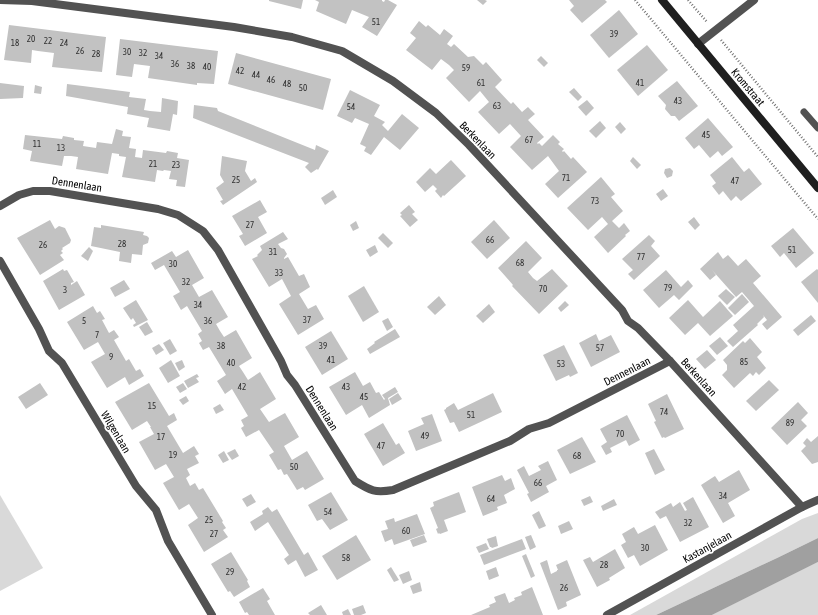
<svg xmlns="http://www.w3.org/2000/svg" width="818" height="615" font-family="'Asap Condensed',sans-serif">
  <style>
    .green { fill: #d9d9d9 }
    .water { fill: #a0a0a0 }
    .building { fill: #c2c2c2 }
    .lines { fill: none; stroke-linecap: round; stroke-linejoin: round }
    .path { stroke: #747474; stroke-width: 2.5; stroke-dasharray: 1 2; stroke-linecap: butt }
    .lane { stroke: #525252; stroke-width: 7 }
    .street { stroke: #525252; stroke-width: 8 }
    .secondary { stroke: #1f1f1f; stroke-width: 8 }
    .labels { text-anchor: middle; stroke-width: 3.5; stroke-linejoin: round; paint-order: stroke }
    .number-label { font-size: 9px; fill: #303030 }
    .street-label { font-size: 11px; fill: #000; stroke: #fff }
  </style>
  <rect width="100%" height="100%" fill="#fff"/>
  <g class="green">
    <path d="M0 495 43 568 0 591Z"/>
    <path d="M818 513V538L777 558 656 615H630L802 519Z"/>
    <path d="M818 562V615H712Z"/>
  </g>
  <path class="water" d="M818 538V562L712 615H656L777 558Z"/>
  <g class="building">
    <path d="M269 0H303L301 9 269 1Z"/>
    <path d="M315 0H382V1L384 2 385 0H388L397 5 377 36 362 27 369 17 352 10 346 24 316 11 319 2Z"/>
    <path d="M477 0H485L487 1 483 5Z"/>
    <path d="M569 0H605L607 2 582 23 570 10 574 6Z"/>
    <path d="M619 10 638 34 609 58 590 35Z"/>
    <path d="M419 21 426 27 428 25 440 35 444 29 453 36 447 44 451 47 454 44 468 57 474 56 483 65 486 62 502 80 495 87 511 104 513 102 522 112 528 107 535 114 528 120 544 137 537 143 538 144 539 143 542 146 553 135 560 142 558 144 564 149 562 151 563 152 564 151 571 159 573 157 587 172 558 198 545 184 559 171 548 156 532 170 510 147 521 136 510 124 499 134 478 112 489 102 480 91 469 102 446 78 454 70 449 65 441 59 432 70 406 50 416 38 410 33Z"/>
    <path d="M9 25 106 37 102 72 52 67 54 53 38 51 32 50 31 63 4 60Z"/>
    <path d="M120 39 218 51 214 84 197 83V85L148 78 150 66 134 64 132 77 116 75Z"/>
    <path d="M647 45 668 70 638 96 617 70Z"/>
    <path d="M236 53 331 79 323 110 228 84Z"/>
    <path d="M541 56 548 63 544 67 537 60Z"/>
    <path d="M677 81 698 106 679 121 675 116H671L665 109 666 105 658 96Z"/>
    <path d="M0 83 24 86 23 98 0 99Z"/>
    <path d="M67 84 130 92 129 97 146 99 144 110 150 111 161 112 162 98 178 101 177 115 173 114 170 131 147 127 149 118 127 114 128 107 66 96Z"/>
    <path d="M35 85 42 87 41 94 34 93Z"/>
    <path d="M574 88 582 97 578 101 569 92Z"/>
    <path d="M350 90 380 105 374 116 385 122 382 125 388 131 402 114 419 128 400 150 384 137 371 155 364 151 366 147 360 144 369 124 355 118 352 123 337 116Z"/>
    <path d="M587 100 594 108 586 116 578 107Z"/>
    <path d="M194 105 217 108 218 111 315 150 316 145 329 151 318 170 317 169 311 173 305 167 309 163 193 118Z"/>
    <path d="M708 118 733 147 722 156 718 151 710 158 699 145 694 149 685 138Z"/>
    <path d="M600 121 606 128 596 138 589 131Z"/>
    <path d="M620 122 626 129 621 134 615 127Z"/>
    <path d="M116 129 123 131 122 136 131 137 129 148 136 149 135 157 142 158 143 150 166 153 167 151 178 153 177 158 189 160 185 187 176 186 177 180 169 179 171 171 164 170 163 171 157 170 155 182 122 177 126 157 119 156V154L112 153 108 174 76 169 78 157 71 156H64L62 166 30 161 32 151 23 149 25 135 62 139 63 136 74 138V140L84 141 83 146 96 148 97 142 112 144Z"/>
    <path d="M222 156 247 161 245 171 251 181 255 178 257 182 223 205 220 201 223 200 216 188 224 182 220 175Z"/>
    <path d="M633 157 641 165 637 169 630 161Z"/>
    <path d="M732 157 744 172 749 168 762 184 741 201 736 196 731 201 723 191 719 195 712 186 716 183 710 175Z"/>
    <path d="M451 160 466 176 444 196 443 195 441 198 435 191 437 189 433 185 425 192 416 182 430 168 436 174Z"/>
    <path d="M670 168 673 171 672 176 667 178 664 173 665 169Z"/>
    <path d="M601 177 615 194 611 197 623 211 612 221 619 228 624 223 630 231 625 235 626 236 608 253 594 237 608 224 602 217 588 230 567 208Z"/>
    <path d="M663 189 668 196 661 201 656 194Z"/>
    <path d="M333 190 337 197 325 205 321 198Z"/>
    <path d="M260 200 267 212 258 217 267 233 245 246 239 236 243 234 232 216Z"/>
    <path d="M409 205 415 212 412 214 418 220 410 227 400 216 402 215 400 213Z"/>
    <path d="M694 217 700 225 695 230 688 222Z"/>
    <path d="M50 220 55 229 59 226 65 228 71 240 70 243 62 248 63 249 61 251 63 253 60 255 64 260 40 275 17 238Z"/>
    <path d="M494 220 510 238 487 259 471 242Z"/>
    <path d="M356 221 359 228 353 231 350 225Z"/>
    <path d="M101 225 144 232 143 235 147 236 149 238 148 243 143 245 142 255 132 254 131 263 119 261 120 252 91 246 94 227 101 228Z"/>
    <path d="M793 228 814 253 796 268 784 253 780 257 771 246Z"/>
    <path d="M283 232 288 239 278 244 281 248 284 249 287 254 284 258V259L288 257 299 276 304 274 310 287 299 294 308 309 316 305 324 319 298 335 279 304 291 296 282 279 269 287 252 259 258 256 257 255 262 250 260 246Z"/>
    <path d="M383 233 393 243 388 248 378 238Z"/>
    <path d="M649 235 655 241 651 246 660 256 634 280 628 274 633 270 622 259Z"/>
    <path d="M526 241 542 258 528 272 533 278 537 281 552 269 568 286 539 314 512 286 513 285 498 268Z"/>
    <path d="M375 245 378 252 370 257 366 250Z"/>
    <path d="M89 247 93 251 88 261 81 256Z"/>
    <path d="M188 250 204 278 192 285 199 297 212 290 228 317 216 324 220 331 224 337 236 330 252 358 239 366 243 372 248 380 260 372 276 399 260 409 269 422 285 413 299 437 284 446 292 460 307 451 324 479 305 490 303 487 297 490 287 474 284 475 281 469 278 470 269 455 274 452 259 430 246 437 241 428 244 426 241 420 248 416 232 389 225 394 217 381 226 375 209 347 203 350 199 343 202 341 198 334 202 331 187 306 181 310 173 296 180 292 164 265 155 270 151 263 172 251 176 257Z"/>
    <path d="M718 252 723 259 728 255 738 266 746 259 761 276 753 283 782 317 767 330 762 324 767 320 763 315 764 317 757 324 758 325 733 347 727 341 738 331 733 325 754 306 742 292 736 297 712 270 716 275 710 280 700 269Z"/>
    <path d="M63 269 64 271 67 270 74 282 71 283V285L77 281 85 295 59 310 43 281Z"/>
    <path d="M817 269 818 270V303L801 282Z"/>
    <path d="M666 270 681 287 688 280 693 286 679 300 674 295 659 308 643 290Z"/>
    <path d="M124 280 130 289 115 297 110 288Z"/>
    <path d="M364 286 379 312 363 322 348 296Z"/>
    <path d="M726 289 735 297 727 305 718 296Z"/>
    <path d="M742 294 749 302 735 315 728 308Z"/>
    <path d="M439 296 446 305 435 315 427 307Z"/>
    <path d="M136 300 148 320 134 327 133 325 136 323 133 318 131 320 123 308Z"/>
    <path d="M688 300 703 317 720 301 733 316 710 336 698 323 685 335 669 318Z"/>
    <path d="M565 301 569 305 561 312 558 308Z"/>
    <path d="M489 304 495 312 483 323 476 316Z"/>
    <path d="M93 306 97 313 100 311 105 319 102 320 109 333 114 330 119 337 114 340 126 361 129 359 136 371 140 369 144 376 129 385 125 377 107 388 91 362 105 354 98 342 84 350 67 322Z"/>
    <path d="M811 315 816 321 798 336 793 330Z"/>
    <path d="M388 318 393 327 387 331 382 321Z"/>
    <path d="M147 322 153 332 145 336 139 327Z"/>
    <path d="M395 329 400 337 370 354 367 349 375 343 374 342Z"/>
    <path d="M331 331 348 359 322 375 305 347Z"/>
    <path d="M596 334 599 341 611 335 620 352 591 367 579 343Z"/>
    <path d="M720 337 728 346 717 355 709 346Z"/>
    <path d="M750 338 762 352 757 357 766 368 759 375 756 372 753 376 750 373 734 388 722 375 727 370V365L723 360 743 341 745 343Z"/>
    <path d="M170 339 177 351 170 355 163 343Z"/>
    <path d="M159 344 164 350 156 355 152 348Z"/>
    <path d="M564 345 578 373 570 377 569 375 556 381 543 355Z"/>
    <path d="M707 350 716 360 705 369 696 359Z"/>
    <path d="M171 360 180 376 168 383 159 368Z"/>
    <path d="M182 360 185 367 179 371 175 363Z"/>
    <path d="M355 372 363 386 370 382 376 393 379 392 384 400 385 399 382 395 395 387 398 392 388 398 390 405 369 418 362 405 346 415 329 387Z"/>
    <path d="M197 374 199 377 196 378 199 382 188 388 184 381Z"/>
    <path d="M769 380 779 390 756 411 746 401Z"/>
    <path d="M40 383 48 395 26 409 18 397Z"/>
    <path d="M149 383 169 416 174 413 177 420 167 426 183 453 194 446 199 454 195 456 199 463 187 469 190 475 186 478 190 486 195 483 199 490 203 488 223 521 222 522 226 528 223 530 228 537 204 552 188 525 198 518 189 504 179 510 163 483 174 477 166 464 155 470 139 442 154 434 150 427H151L147 421 132 430 115 402Z"/>
    <path d="M183 383 187 389 180 393 176 387Z"/>
    <path d="M398 393 402 399 392 405 389 399Z"/>
    <path d="M493 393 502 412 459 432 454 422 450 423 444 410 446 409V408L454 403 458 410Z"/>
    <path d="M667 394 684 429 665 438 664 437 662 438 654 422 656 421 648 404Z"/>
    <path d="M186 396 189 401 183 405 179 400Z"/>
    <path d="M798 402 808 413 801 420 807 426 787 445 771 428Z"/>
    <path d="M220 404 224 410 216 414 213 408Z"/>
    <path d="M432 414 442 441 416 451 408 431 424 424 421 418Z"/>
    <path d="M627 415 640 440 629 446 626 440 610 448 612 452 606 455 601 446 607 442 600 429Z"/>
    <path d="M383 423 396 445 399 443 405 453 383 466 364 434Z"/>
    <path d="M818 436V462L812 464 801 451 806 446 803 443 807 438 811 442Z"/>
    <path d="M582 437 596 462 570 474 557 450Z"/>
    <path d="M235 449 239 456 232 460 227 453Z"/>
    <path d="M654 449 665 470 655 475 645 453Z"/>
    <path d="M224 451 229 460 223 463 218 455Z"/>
    <path d="M548 461 557 480 546 486 549 492 531 502 527 494 529 493 517 470 524 466 529 476 541 470 538 466Z"/>
    <path d="M739 470 750 490 728 503 735 516 723 523 701 485 715 476 719 482Z"/>
    <path d="M502 475 505 481 511 478 515 489 504 495 507 503 497 507 498 510 483 516 472 487Z"/>
    <path d="M331 492 348 520 330 530 322 519 317 521 308 505Z"/>
    <path d="M459 492 466 512 444 520 448 531 440 534 439 533 438 534 436 529 438 528 430 508 434 506 433 502Z"/>
    <path d="M251 494 256 502 247 507 242 499Z"/>
    <path d="M590 496 593 502 584 506 581 500Z"/>
    <path d="M693 497 709 527 680 542 666 516 660 519 655 512 671 503 673 507 680 502 685 511 687 510 683 503Z"/>
    <path d="M614 499 617 505 603 511 601 506Z"/>
    <path d="M268 507 272 512 277 509 304 555 308 552 318 570 305 577 296 560 288 565 284 559 289 555 268 522 255 531 250 522 263 514 262 511Z"/>
    <path d="M539 511 546 526 539 529 532 515Z"/>
    <path d="M417 514 425 534 394 545 392 539 385 542 381 531 388 529 385 521 394 518 395 522Z"/>
    <path d="M569 521 573 529 561 534 558 526Z"/>
    <path d="M655 525 668 550 640 566 634 555 628 558 621 545 626 542 622 534 634 527 638 534Z"/>
    <path d="M356 535 371 560 337 580 322 556Z"/>
    <path d="M424 535 427 542 413 547 410 540Z"/>
    <path d="M531 535 536 547 530 550 525 537Z"/>
    <path d="M496 536 498 546 492 548 491 547H490L487 539Z"/>
    <path d="M522 539 526 549 484 565 480 555Z"/>
    <path d="M486 543 489 549 479 553 476 547Z"/>
    <path d="M615 549 625 568 609 578 610 580 597 587 583 560 590 557 593 562Z"/>
    <path d="M231 552 248 580 247 581 250 587 234 597 230 591 228 592 211 564Z"/>
    <path d="M526 554 535 576 531 578 522 556Z"/>
    <path d="M547 560 551 574 557 571V570H558L556 565 567 560 581 595 566 602 567 606 558 610 540 563Z"/>
    <path d="M391 567 399 580 394 582 387 570Z"/>
    <path d="M496 567 499 576 489 580 486 571Z"/>
    <path d="M409 571 412 580 403 584 399 575Z"/>
    <path d="M420 582 422 591 413 594 410 586Z"/>
    <path d="M532 587 543 615H471L490 607 489 605 496 602 494 597 505 593 509 603 515 600 514 598 522 595 521 592Z"/>
    <path d="M263 588 270 599 267 601 275 615H249L247 612 245 613 239 602Z"/>
    <path d="M321 605 327 615H310L308 613Z"/>
    <path d="M363 605 366 613 361 615H354L352 609Z"/>
    <path d="M348 609 351 615H343L342 612Z"/>
  </g>
  <g class="lines">
    <g class="path">
      <path d="M635 0 818 219"/>
      <path d="M688 0 707 22"/>
      <path d="M721 40 818 157"/>
    </g>
    <path class="lane" d="M804 112 818 128"/>
    <g class="street">
      <path d="M0 0 32 1 234 27 292 37 342 51 393 81 436 113 469 145 622 310 628 321 638 328 670 361 802 507"/>
      <path d="M698 44 754 0"/>
      <path d="M0 206 19 195 33 191H50L158 209 178 215 203 231 218 250 281 361 287 375 295 385 355 481C371 491 375 493 393 490L510 441 529 429 549 423 670 361"/>
      <path d="M0 261 39 329 49 351 62 363 136 486 156 510 168 541 212 615"/>
      <path d="M607 615 802 507 818 500"/>
    </g>
    <path class="secondary" d="M662 0 818 188"/>
  </g>
  <g class="labels">
    <g class="number-label">
      <text x="376" y="25">51</text>
      <text x="614" y="37">39</text>
      <text x="31" y="42">20</text>
      <text x="48" y="44">22</text>
      <text x="15" y="46">18</text>
      <text x="64" y="46">24</text>
      <text x="80" y="54">26</text>
      <text x="127" y="55">30</text>
      <text x="143" y="56">32</text>
      <text x="96" y="57">28</text>
      <text x="159" y="59">34</text>
      <text x="175" y="67">36</text>
      <text x="191" y="69">38</text>
      <text x="207" y="70">40</text>
      <text x="466" y="71">59</text>
      <text x="240" y="74">42</text>
      <text x="256" y="78">44</text>
      <text x="271" y="83">46</text>
      <text x="481" y="86">61</text>
      <text x="640" y="86">41</text>
      <text x="287" y="87">48</text>
      <text x="303" y="91">50</text>
      <text x="678" y="104">43</text>
      <text x="497" y="109">63</text>
      <text x="351" y="110">54</text>
      <text x="706" y="138">45</text>
      <text x="529" y="143">67</text>
      <text x="37" y="147">11</text>
      <text x="61" y="151">13</text>
      <text x="153" y="167">21</text>
      <text x="176" y="168">23</text>
      <text x="566" y="181">71</text>
      <text x="236" y="183">25</text>
      <text x="735" y="184">47</text>
      <text x="595" y="204">73</text>
      <text x="250" y="228">27</text>
      <text x="490" y="243">66</text>
      <text x="122" y="247">28</text>
      <text x="43" y="248">26</text>
      <text x="792" y="253">51</text>
      <text x="273" y="255">31</text>
      <text x="641" y="260">77</text>
      <text x="520" y="266">68</text>
      <text x="173" y="267">30</text>
      <text x="279" y="276">33</text>
      <text x="186" y="285">32</text>
      <text x="668" y="291">79</text>
      <text x="543" y="292">70</text>
      <text x="65" y="293">3</text>
      <text x="198" y="308">34</text>
      <text x="307" y="323">37</text>
      <text x="84" y="324">5</text>
      <text x="208" y="324">36</text>
      <text x="97" y="338">7</text>
      <text x="221" y="349">38</text>
      <text x="323" y="349">39</text>
      <text x="600" y="351">57</text>
      <text x="111" y="360">9</text>
      <text x="331" y="363">41</text>
      <text x="744" y="365">85</text>
      <text x="231" y="366">40</text>
      <text x="561" y="367">53</text>
      <text x="242" y="390">42</text>
      <text x="346" y="390">43</text>
      <text x="364" y="400">45</text>
      <text x="152" y="409">15</text>
      <text x="664" y="415">74</text>
      <text x="471" y="418">51</text>
      <text x="790" y="426">89</text>
      <text x="620" y="437">70</text>
      <text x="425" y="439">49</text>
      <text x="161" y="440">17</text>
      <text x="381" y="449">47</text>
      <text x="173" y="458">19</text>
      <text x="577" y="459">68</text>
      <text x="294" y="470">50</text>
      <text x="538" y="486">66</text>
      <text x="723" y="499">34</text>
      <text x="491" y="502">64</text>
      <text x="328" y="515">54</text>
      <text x="209" y="523">25</text>
      <text x="688" y="526">32</text>
      <text x="406" y="534">60</text>
      <text x="214" y="537">27</text>
      <text x="645" y="551">30</text>
      <text x="346" y="561">58</text>
      <text x="604" y="568">28</text>
      <text x="230" y="575">29</text>
      <text x="564" y="591">26</text>
    </g>
    <g class="street-label">
      <text transform="translate(748 87) rotate(50)" y="4">Kromstraat</text>
      <text transform="translate(478 140) rotate(46)" y="4">Berkenlaan</text>
      <text transform="translate(77 184) rotate(9)" y="4">Dennenlaan</text>
      <text transform="translate(627 371) rotate(-27)" y="4">Dennenlaan</text>
      <text transform="translate(699 377) rotate(48)" y="4">Berkenlaan</text>
      <text transform="translate(322 408) rotate(58)" y="4">Dennenlaan</text>
      <text transform="translate(116 432) rotate(59)" y="4">Wilgenlaan</text>
      <text transform="translate(707 547) rotate(-29)" y="4">Kastanjelaan</text>
    </g>
  </g>
</svg>
